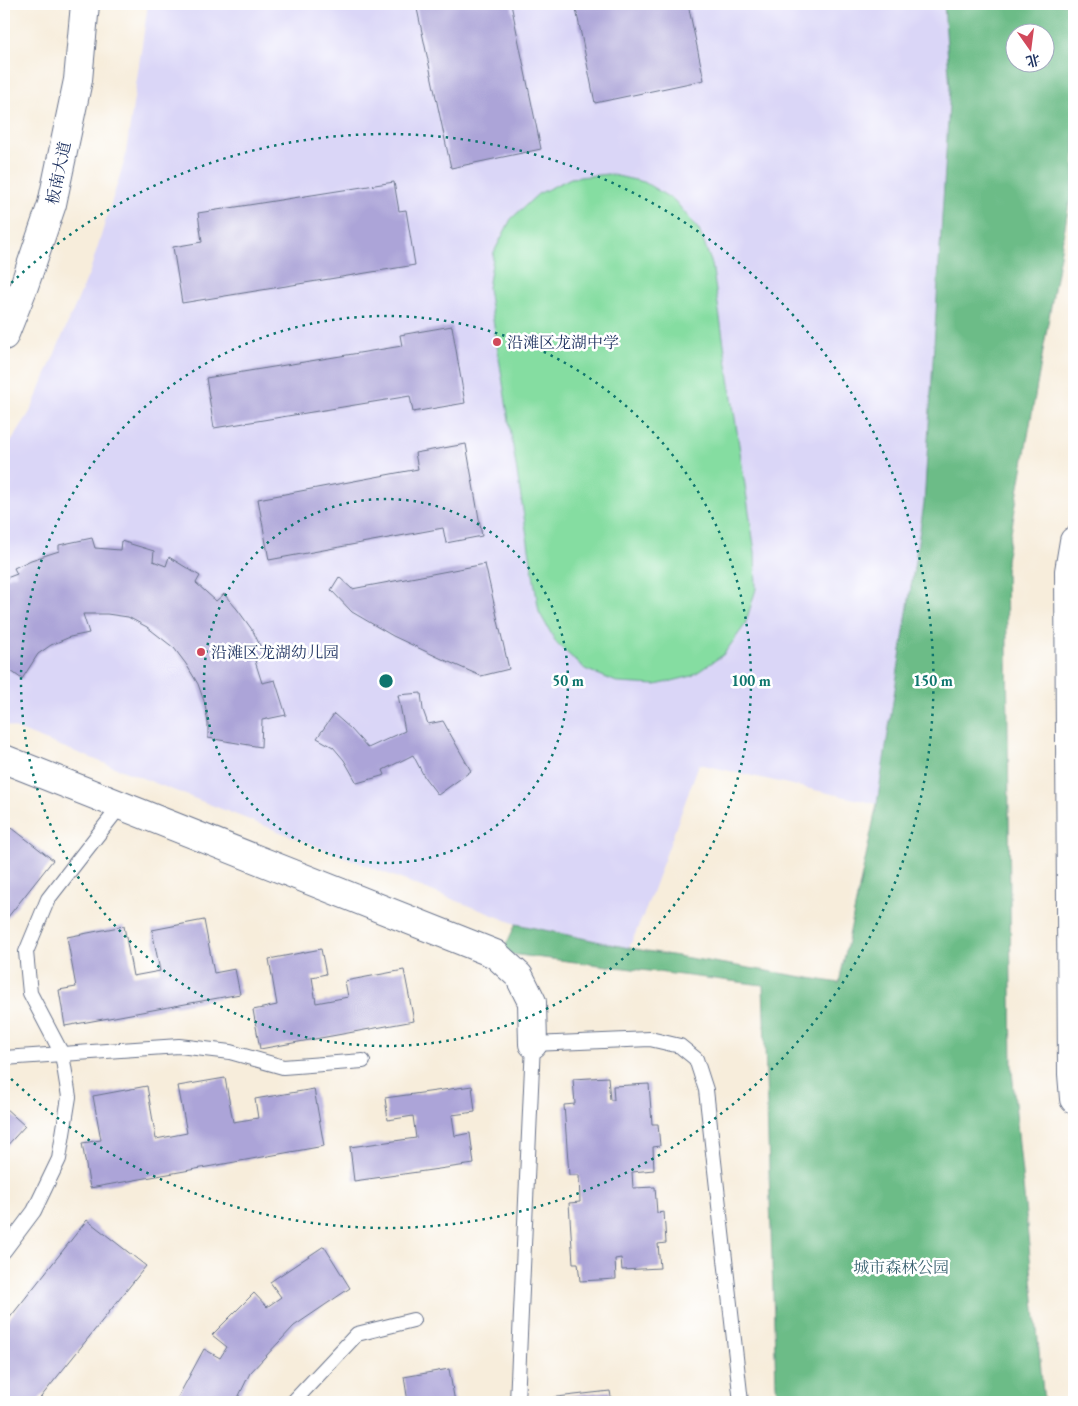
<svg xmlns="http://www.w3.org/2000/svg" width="1078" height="1406" font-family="'EB Garamond','Noto Serif SC',serif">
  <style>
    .built { fill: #dad6f7 }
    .green { fill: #85dda1; stroke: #508680 }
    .forest { fill: #6cbc87; stroke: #447672; fill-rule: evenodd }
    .building { fill: #aca4d8 }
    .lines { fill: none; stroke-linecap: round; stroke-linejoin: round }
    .lane-casing { stroke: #68728a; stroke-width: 16 }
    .street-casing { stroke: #68728a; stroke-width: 30 }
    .secondary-casing { stroke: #68728a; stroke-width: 30 }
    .highway-casing { stroke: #68728a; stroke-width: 30 }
    .lane { stroke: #fff; stroke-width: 14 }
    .street { stroke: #fff; stroke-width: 28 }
    .secondary { stroke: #fff; stroke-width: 28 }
    .highway { stroke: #fff; stroke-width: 28 }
    .ring { fill: none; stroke: #0f766e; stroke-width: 2.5; stroke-dasharray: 2.5 5 }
    .poi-dot { fill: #d1495b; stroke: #fff; stroke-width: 2 }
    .labels { text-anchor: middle; stroke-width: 5; stroke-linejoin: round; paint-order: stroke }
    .street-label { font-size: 16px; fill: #1b2f5e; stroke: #fff }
    .poi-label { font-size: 16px; fill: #1b2f5e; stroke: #fff; text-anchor: start }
    .park-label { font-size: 16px; fill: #3b6372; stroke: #fff }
    .centre { fill: #0f766e; stroke: #fff; stroke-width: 2.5 }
    .ring-label { font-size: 15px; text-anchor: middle; font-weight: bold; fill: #0f766e; stroke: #fff; stroke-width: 5; stroke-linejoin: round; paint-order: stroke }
  </style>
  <rect width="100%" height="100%" fill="#fff"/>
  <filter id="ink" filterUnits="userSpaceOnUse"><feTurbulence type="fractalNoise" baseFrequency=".02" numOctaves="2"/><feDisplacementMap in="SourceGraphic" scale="10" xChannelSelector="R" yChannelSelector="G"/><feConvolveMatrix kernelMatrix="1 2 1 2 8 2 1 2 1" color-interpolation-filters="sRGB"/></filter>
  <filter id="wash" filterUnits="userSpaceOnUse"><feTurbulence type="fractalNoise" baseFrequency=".0096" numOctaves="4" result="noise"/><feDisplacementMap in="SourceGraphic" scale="20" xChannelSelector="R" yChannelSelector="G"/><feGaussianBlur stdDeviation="1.12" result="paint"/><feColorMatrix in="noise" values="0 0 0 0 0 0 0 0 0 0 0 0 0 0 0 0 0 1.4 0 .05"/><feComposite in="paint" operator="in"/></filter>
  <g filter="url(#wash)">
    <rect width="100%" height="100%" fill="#f7eddb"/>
    <path class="built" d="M148 4H944L950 89 924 504 877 804 699 764 646 909 629 948 516 924 4 724V453L30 412 90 271 125 159Z"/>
    <path class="green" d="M608 174 644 182 675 201 699 230 712 264 755 552 756 589 745 625 723 655 692 676 656 685 619 683 585 669 557 644 539 612 488 288 494 252 511 219 538 194 571 178Z"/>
    <path class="forest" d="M944 4H1074V176L1006 560 1012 1071 1044 1402H778L776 1385 763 985 502 953 516 924 629 948 839 983 877 804 924 504 950 89ZM1016 32H1046V62H1016Z"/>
    <g id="blocks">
      <g class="building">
        <path d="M416 4H511L541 149 451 168Z"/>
        <path d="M575 4H688L704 80 595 103Z"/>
        <path d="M394 182 399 211 406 210 415 265 182 303 173 247 202 242 198 213Z"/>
        <path d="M452 326 465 403 413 412 410 396 214 428 206 378 402 346 400 335Z"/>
        <path d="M466 444 482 536 446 543 443 528 269 560 258 499 418 469 415 453Z"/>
        <path d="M92 538 95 548 120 550 121 541 154 551 153 561 166 566 169 557 200 576 196 583 216 601 224 594 237 609 253 631 265 656 255 661 262 683 275 680 286 715 262 720 261 747 208 738V724L205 704 198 684 186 664 174 648 147 627 128 617 107 614H83L89 633 70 637 51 645 38 654 22 679 4 666V579L17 574 14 568 31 560 59 551V545Z"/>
        <path d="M485 564 509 669 481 676 442 659 393 636 352 612 331 590 339 577 352 589Z"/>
        <path d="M421 693 423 710 428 724 443 721 471 771 438 795 425 778 413 755 383 770 385 775 357 783 344 760 333 747 317 738 334 714 351 729 368 748 405 731 398 695Z"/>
        <path d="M12 828 53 860 4 922V838Z"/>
        <path d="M204 920 214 973 235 969 240 994 65 1026 59 990 76 987 67 937 124 926 133 976 160 971 152 930Z"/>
        <path d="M321 949 326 974 312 977 316 1003 348 997 345 981 404 970 414 1021 260 1049 253 1010 277 1005 269 959Z"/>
        <path d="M608 1077 610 1100H614L613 1086 649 1084 652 1124H658L660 1146 653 1147 654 1170 632 1172 633 1188 655 1187 657 1213 664 1212 666 1243 658 1244 660 1268 622 1270 621 1258 615 1259 616 1279 580 1281 578 1263H573L569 1203 580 1202 579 1175H569L564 1105 575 1104 573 1079Z"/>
        <path d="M225 1078 233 1122 258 1118 255 1099 314 1089 324 1146 90 1188 82 1143 101 1140 93 1096 147 1086 156 1139 187 1133 178 1086Z"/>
        <path d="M472 1086 475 1112 452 1115 455 1136 470 1133 474 1164 354 1181 350 1147 416 1138 413 1116 388 1120 385 1098Z"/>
        <path d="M4 1107 25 1126 4 1149Z"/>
        <path d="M87 1220 146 1266 37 1402H4V1325Z"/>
        <path d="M324 1246 350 1288 294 1326 250 1373 236 1402H183L177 1399 204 1349 220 1358 227 1347 212 1335 254 1293 267 1307 281 1297 270 1282Z"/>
        <path d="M449 1369 455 1402H408L404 1377Z"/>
        <path d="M610 1391 612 1402H549L548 1398Z"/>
      </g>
    </g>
  </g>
  <g filter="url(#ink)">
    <use href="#blocks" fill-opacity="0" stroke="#68728a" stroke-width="1"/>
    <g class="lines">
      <defs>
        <g id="lane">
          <path d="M4 1058 179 1046 230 1052 283 1067 363 1061"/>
          <path d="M4 1251 34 1211 59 1159 69 1097 62 1054 30 993 26 952 48 899 121 805"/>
          <path d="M293 1402 357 1334 413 1320"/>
          <path d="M517 1402 533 1044 650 1039 680 1046 696 1059 706 1090 741 1402"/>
        </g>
        <path id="street" d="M4 759 495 954 519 976 532 1002 533 1044"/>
        <path id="secondary" d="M4 336 24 286 52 204 78 80 85 4"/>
        <path id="highway" d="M1074 541 1069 571 1072 1074 1074 1099"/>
      </defs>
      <use href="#lane" class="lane-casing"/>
      <use href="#street" class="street-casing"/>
      <use href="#secondary" class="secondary-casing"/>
      <use href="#highway" class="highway-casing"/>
      <use href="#lane" class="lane"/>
      <use href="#street" class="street"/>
      <use href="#secondary" class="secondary"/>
      <use href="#highway" class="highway"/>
    </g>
  </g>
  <g class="ring">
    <circle cx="386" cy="681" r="182"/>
    <circle cx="386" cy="681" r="365"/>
    <path d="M6 288A547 547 0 1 1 6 1074"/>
  </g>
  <g class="poi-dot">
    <circle cx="497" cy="342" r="5"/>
    <circle cx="201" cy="652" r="5"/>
  </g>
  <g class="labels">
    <g class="street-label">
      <text transform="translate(58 173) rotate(-78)" y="6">板南大道</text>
    </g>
    <g class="poi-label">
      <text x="507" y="348">沿滩区龙湖中学</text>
      <text x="211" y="658">沿滩区龙湖幼儿园</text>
    </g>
    <g class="park-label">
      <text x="901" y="1273">城市森林公园</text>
    </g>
  </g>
  <circle cx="386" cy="681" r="8" class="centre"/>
  <g class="ring-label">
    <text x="568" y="686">50 m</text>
    <text x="751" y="686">100 m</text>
    <text x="933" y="686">150 m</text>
  </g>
  <rect width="1078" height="1406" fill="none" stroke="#fff" stroke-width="20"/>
  <g transform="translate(1030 48) rotate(166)"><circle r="24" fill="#ffffff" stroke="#a4acbf"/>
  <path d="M0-4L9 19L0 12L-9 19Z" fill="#d1495b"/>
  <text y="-8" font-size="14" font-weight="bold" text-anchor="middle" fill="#1b2f5e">北</text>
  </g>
</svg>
